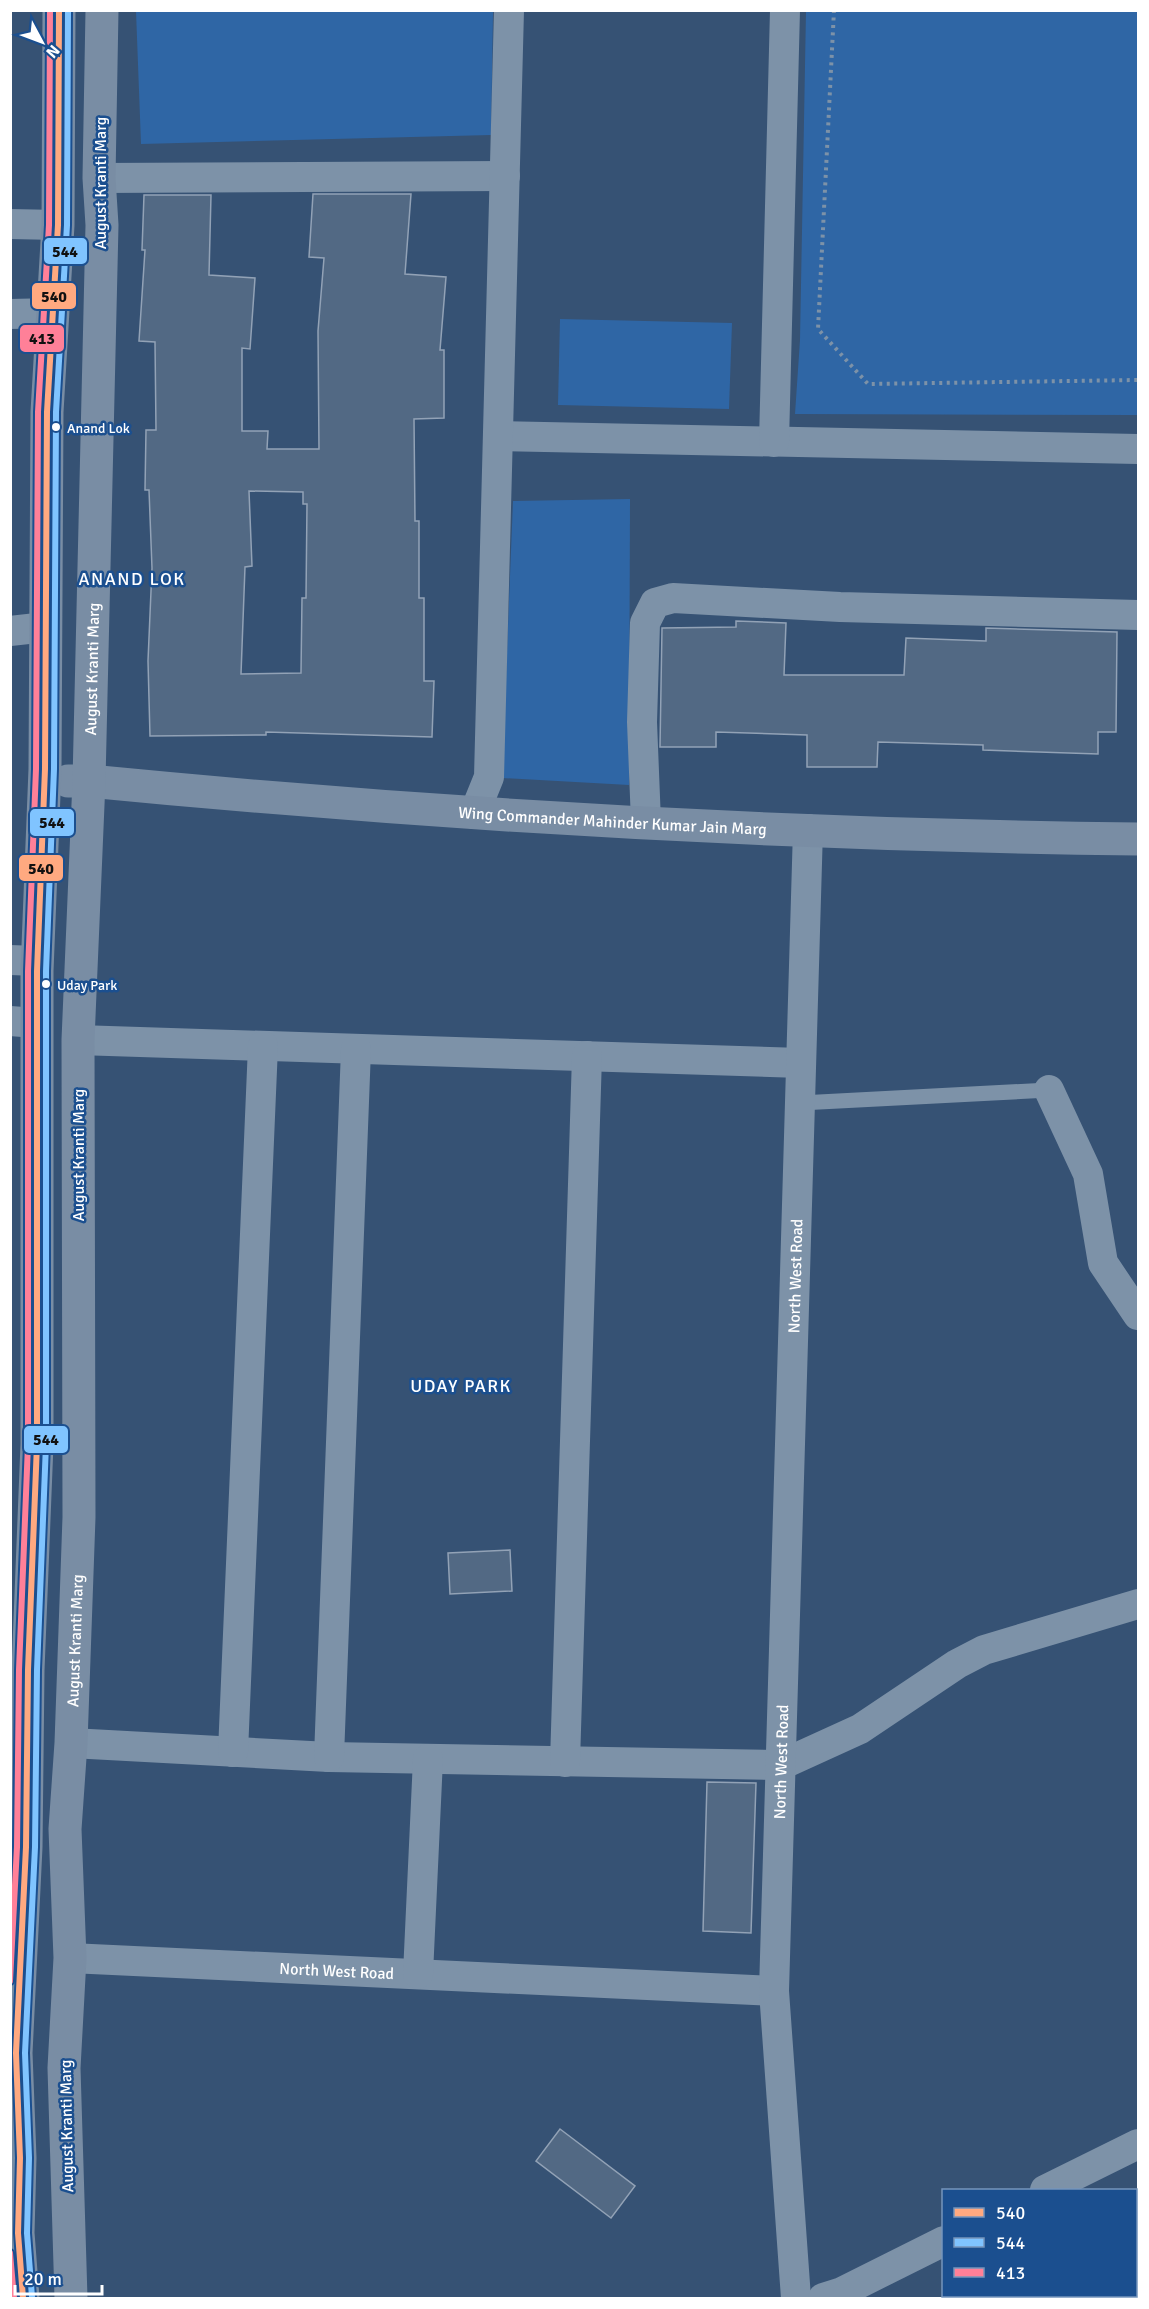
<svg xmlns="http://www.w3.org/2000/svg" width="1149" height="2309" font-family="Signika,sans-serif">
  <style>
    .green { fill: #2f66a5 }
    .building { fill: #526984; stroke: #92a2b6; stroke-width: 1.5; fill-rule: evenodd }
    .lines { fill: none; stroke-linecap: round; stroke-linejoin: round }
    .path { stroke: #7d92a8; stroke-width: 4; stroke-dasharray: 3 4.5; stroke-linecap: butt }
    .lane { stroke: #7d92a8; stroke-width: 15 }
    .street { stroke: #7d92a8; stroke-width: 30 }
    .secondary { stroke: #798da4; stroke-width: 33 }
    .bus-1-casing { stroke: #1b4f8f; stroke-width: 10 }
    .bus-2-casing { stroke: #1b4f8f; stroke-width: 10 }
    .bus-3-casing { stroke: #1b4f8f; stroke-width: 10 }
    .bus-1 { stroke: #ffa980; stroke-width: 6 }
    .bus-2 { stroke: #80c4ff; stroke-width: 6 }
    .bus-3 { stroke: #ff8098; stroke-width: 6 }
    .bus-dot { fill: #fff; stroke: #1b4f8f; stroke-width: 2 }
    .labels { text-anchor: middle; stroke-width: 5; stroke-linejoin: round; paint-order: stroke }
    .bus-label { font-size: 14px; fill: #fff; stroke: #1b4f8f; text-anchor: start }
    .street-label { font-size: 16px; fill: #fff; stroke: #1b4f8f }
    .neighbourhood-label { font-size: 18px; letter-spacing: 1.5px; fill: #fff; stroke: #1b4f8f }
    .line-badge { stroke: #1b4f8f; stroke-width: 2 }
    .pale-badge-label { font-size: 16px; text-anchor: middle; font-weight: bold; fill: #111 }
  </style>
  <rect width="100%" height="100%" fill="#365274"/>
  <g class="green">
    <path d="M136 11H493L491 135 141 144Z"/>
    <path d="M806 11H1138V415L795 414 800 340Z"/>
    <path d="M560 319 732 323 729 409 558 405Z"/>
    <path d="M630 499 629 785 502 778 513 501Z"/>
  </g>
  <g class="building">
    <path d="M313 194H411L405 274 446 277 440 350H444V418L414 419 415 521H419V598H424V681H434L432 737 266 732V735L150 736 148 661 152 568 149 490H145L146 430H156L155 342 139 341 145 250H142L144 195H211L209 275 255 278 250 349 242 348V431H268L267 449H319L318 331 324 258 309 257ZM249 491 303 492V504H307L306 598H302L301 673 241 674 245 567 252 566Z"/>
    <path d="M736 621 786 623 784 675H904L906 638 986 641V628L1117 632 1116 732H1098V754L983 750V745L878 742 877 767H807V735L716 732V747H660L662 628 736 627Z"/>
    <path d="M510 1550 512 1591 450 1594 448 1553Z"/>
    <path d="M707 1782 756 1783 751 1933 703 1931Z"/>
    <path d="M560 2129 635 2186 611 2218 536 2161Z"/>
  </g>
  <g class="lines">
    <path class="path" d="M834 10 818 329 868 384 1138 380"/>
    <path class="lane" d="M800 1103 1049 1090"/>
    <g class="street">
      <path d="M99 178 505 176"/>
      <path d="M10 224 58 225"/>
      <path d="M10 314 53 313"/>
      <path d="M498 436 1138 449"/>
      <path d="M774 442 785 10"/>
      <path d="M10 631 46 627"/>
      <path d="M474 814 489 777 509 10"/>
      <path d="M646 822 642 722 645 623 655 603 673 598 840 607 1138 615"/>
      <path d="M10 960 37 961"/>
      <path d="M10 1021 36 1023"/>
      <path d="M78 1040 801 1063"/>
      <path d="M1049 1090 1088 1174 1103 1263 1138 1315"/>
      <path d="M71 1743 329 1757 781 1765 860 1729 957 1664 984 1650 1138 1604"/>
      <path d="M233 1752 263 1046"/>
      <path d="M329 1757 356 1049"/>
      <path d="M565 1762 587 1056"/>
      <path id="s1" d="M70 1958 774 1991"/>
      <path d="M418 1974 428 1759"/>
      <path d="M1045 2190 1138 2144"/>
      <path id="s2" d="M796 2298 774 1991 808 829"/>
      <path d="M823 2298 842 2292 944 2241"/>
    </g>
    <g class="secondary">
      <path id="s3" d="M68 781H89C437 815 788 835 1138 839"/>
      <path d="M23 2298 18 2233 20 2158 16 2053 26 1847 28 1670 37 1444V971L45 769 47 412 58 225 59 10"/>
      <path id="s4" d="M71 2298 64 2068 70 1958 65 1829 71 1743 79 1517 78 1040 89 781 102 225 99 178 102 10"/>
    </g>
    <defs>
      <path id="bus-1" d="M23 2298 18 2233 20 2158 16 2053 26 1847 28 1670 37 1444V971L45 769 47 412 58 225 59 10"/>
      <path id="bus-2" d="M32 2297 27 2233 29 2158 25 2053 35 1847 37 1670 46 1444V971L54 769 56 412 67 225 68 10"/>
      <g id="bus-3">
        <path d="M10 1981 17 1847 19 1670 28 1444V971L36 769 38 412 49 225 50 10"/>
        <path d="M10 2253 14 2298"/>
      </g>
    </defs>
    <use href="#bus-1" class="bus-1-casing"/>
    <use href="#bus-2" class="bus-2-casing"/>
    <use href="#bus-3" class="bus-3-casing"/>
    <use href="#bus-1" class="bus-1"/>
    <use href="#bus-2" class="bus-2"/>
    <use href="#bus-3" class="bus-3"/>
  </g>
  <g class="bus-dot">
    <circle cx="56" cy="427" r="5"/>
    <circle cx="46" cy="984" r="5"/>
  </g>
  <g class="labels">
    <g class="bus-label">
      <text x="67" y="433">Anand Lok</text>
      <text x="57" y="990">Uday Park</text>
    </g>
    <g class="street-label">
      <text transform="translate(100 183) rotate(-90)" y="6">August Kranti Marg</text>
      <text dy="6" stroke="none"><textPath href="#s4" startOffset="1630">August Kranti Marg</textPath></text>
      <text dy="6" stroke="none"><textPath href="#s3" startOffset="546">Wing Commander Mahinder Kumar Jain Marg</textPath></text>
      <text transform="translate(78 1155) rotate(-90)" y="6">August Kranti Marg</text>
      <text dy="6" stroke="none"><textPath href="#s2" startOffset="1023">North West Road</textPath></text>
      <text dy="6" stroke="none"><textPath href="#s4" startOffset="658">August Kranti Marg</textPath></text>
      <text dy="6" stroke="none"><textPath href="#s2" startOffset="537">North West Road</textPath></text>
      <text dy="6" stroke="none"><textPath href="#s1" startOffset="267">North West Road</textPath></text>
      <text transform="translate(66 2126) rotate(-91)" y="6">August Kranti Marg</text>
    </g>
    <g class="neighbourhood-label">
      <text x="132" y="585">ANAND LOK</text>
      <text x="461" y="1392">UDAY PARK</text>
    </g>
  </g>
  <g class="line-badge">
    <rect x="43" y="237" width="45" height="28" rx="6" fill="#80c4ff"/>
    <rect x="31" y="282" width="46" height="28" rx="6" fill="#ffa980"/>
    <rect x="19" y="324" width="46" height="29" rx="6" fill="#ff8098"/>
    <rect x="29" y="808" width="46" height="29" rx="6" fill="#80c4ff"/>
    <rect x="18" y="854" width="46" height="28" rx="6" fill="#ffa980"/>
    <rect x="23" y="1425" width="46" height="29" rx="6" fill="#80c4ff"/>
  </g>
  <g class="pale-badge-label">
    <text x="65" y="257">544</text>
    <text x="54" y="302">540</text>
    <text x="42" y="344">413</text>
    <text x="52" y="828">544</text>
    <text x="41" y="874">540</text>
    <text x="46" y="1445">544</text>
  </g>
  <rect width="1149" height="2309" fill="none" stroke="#ffffff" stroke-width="24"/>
  <rect x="942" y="2189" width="195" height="108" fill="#1b4f8f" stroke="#7695bc" stroke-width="1.5"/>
  <rect x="954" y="2208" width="30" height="9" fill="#ffa980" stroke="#7695bc" stroke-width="1.5"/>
  <text x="996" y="2219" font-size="18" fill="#ffffff">540</text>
  <rect x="954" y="2238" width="30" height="9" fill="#80c4ff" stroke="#7695bc" stroke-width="1.5"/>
  <text x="996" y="2249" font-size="18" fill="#ffffff">544</text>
  <rect x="954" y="2268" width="30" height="9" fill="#ff8098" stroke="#7695bc" stroke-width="1.5"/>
  <text x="996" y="2279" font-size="18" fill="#ffffff">413</text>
  <g transform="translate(42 42) rotate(131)" stroke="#1b4f8f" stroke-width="4.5" paint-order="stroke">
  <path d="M0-4.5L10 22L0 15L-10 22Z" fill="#ffffff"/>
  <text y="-9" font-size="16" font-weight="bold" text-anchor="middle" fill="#ffffff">N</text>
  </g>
  <path d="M15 2285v9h87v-9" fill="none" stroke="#ffffff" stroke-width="3"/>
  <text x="24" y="2285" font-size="18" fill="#ffffff" stroke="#1b4f8f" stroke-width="4.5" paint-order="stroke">20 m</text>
</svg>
